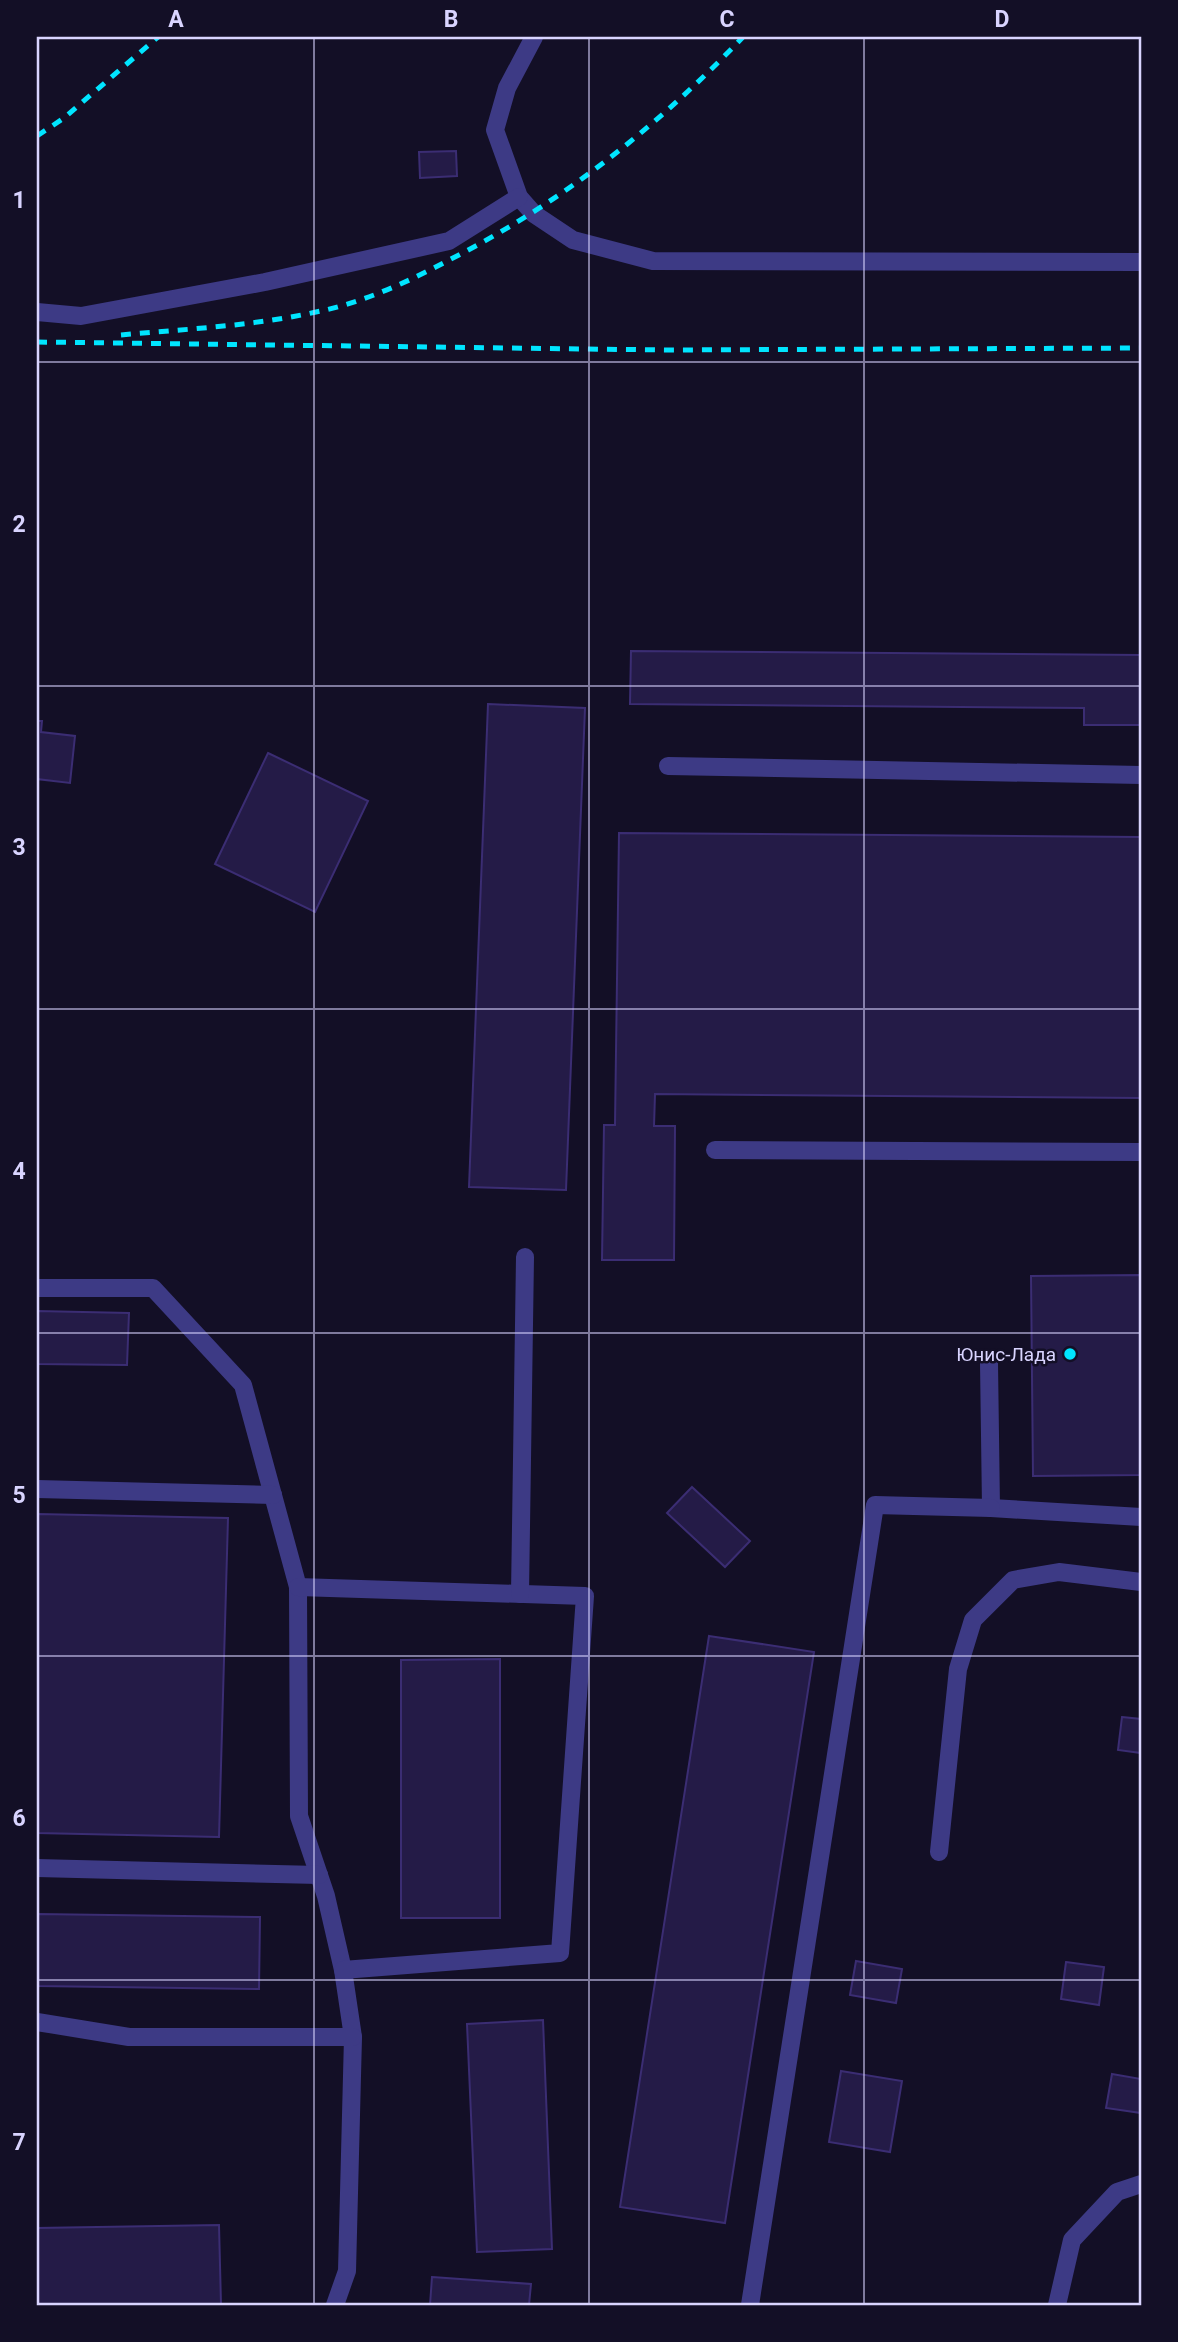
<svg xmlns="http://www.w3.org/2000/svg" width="1178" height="2342" font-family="Roboto,sans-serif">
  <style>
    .building { fill: #241b47; stroke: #3b2d73; stroke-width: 2 }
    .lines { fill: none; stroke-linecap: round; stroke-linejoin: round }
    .lane { stroke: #3d3a85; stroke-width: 18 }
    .rail { stroke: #00e5ff; stroke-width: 5; stroke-dasharray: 10 9; stroke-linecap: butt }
    .grid { fill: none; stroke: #d9d4ff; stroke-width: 2; stroke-opacity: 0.55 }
    .poi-dot { fill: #00e5ff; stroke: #130f26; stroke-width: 2.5 }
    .labels { text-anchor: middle; stroke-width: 5; stroke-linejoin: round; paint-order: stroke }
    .poi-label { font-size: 19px; fill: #d9d4ff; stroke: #130f26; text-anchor: end }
    .neatline { fill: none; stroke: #d9d4ff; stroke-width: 2.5 }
    .grid-label { font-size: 23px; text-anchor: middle; font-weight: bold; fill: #d9d4ff }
  </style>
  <rect width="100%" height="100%" fill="#130f26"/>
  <g class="building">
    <path d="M456 151 457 176 420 178 419 152Z"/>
    <path d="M631 651 1141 655V725H1084V708L630 704Z"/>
    <path d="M488 704 585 708 566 1190 469 1187Z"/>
    <path d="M37 721H42L41 732 75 736 70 783 37 779Z"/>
    <path d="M268 753 368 801 315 912 215 864Z"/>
    <path d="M619 833 1141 837V1098L655 1094 654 1126H675L674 1260H602L604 1125H615Z"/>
    <path d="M1141 1275V1475L1033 1476 1031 1276Z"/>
    <path d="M37 1311 129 1313 127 1365 37 1364Z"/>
    <path d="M692 1487 750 1541 725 1567 667 1513Z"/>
    <path d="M37 1514 228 1518 219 1837 37 1833Z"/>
    <path d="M709 1636 814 1652 725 2223 620 2207Z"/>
    <path d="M500 1659V1918H401V1660Z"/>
    <path d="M1122 1717 1141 1719V1753L1118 1750Z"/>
    <path d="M37 1914 260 1917 259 1989 37 1986Z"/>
    <path d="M856 1961 902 1969 896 2003 850 1995Z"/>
    <path d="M1066 1962 1104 1967 1099 2005 1061 1999Z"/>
    <path d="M543 2020 552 2249 477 2252 467 2024Z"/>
    <path d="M841 2071 902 2081 890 2152 829 2142Z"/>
    <path d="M1112 2074 1141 2079V2113L1106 2108Z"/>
    <path d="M219 2225 221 2305H37V2228Z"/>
    <path d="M432 2277 531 2284 529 2305H430Z"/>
  </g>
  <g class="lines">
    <g class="lane">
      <path d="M534 37 507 88 495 130 519 197 534 214 573 240 653 261 1141 262"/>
      <path d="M37 312 81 316 265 282 449 241 519 197"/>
      <path d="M668 766 1141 775"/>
      <path d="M715 1150 1141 1152"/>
      <path d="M37 1288H153L243 1385 298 1587 299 1816 326 1896 343 1970 353 2037 347 2271 335 2305"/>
      <path d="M989 1363 991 1508 1141 1517"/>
      <path d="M37 1489 273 1495"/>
      <path d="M298 1587 585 1596 560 1953 343 1970"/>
      <path d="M520 1594 525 1257"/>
      <path d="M939 1852 958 1669 973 1620 1013 1580 1059 1572 1141 1582"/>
      <path d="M37 1868 319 1875"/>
      <path d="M37 2022 129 2037H353"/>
      <path d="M750 2305 875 1505 991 1508"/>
      <path d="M1057 2305 1072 2240 1117 2192 1141 2184"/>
    </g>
    <g class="rail">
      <path d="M37 136 64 118 158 37"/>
      <path d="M121 335C186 329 253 326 316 312 362 303 408 282 449 260 560 204 657 127 743 37"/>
      <path d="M37 342 666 350 1141 348"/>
    </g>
  </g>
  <path class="grid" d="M314 37V2305M589 37V2305M864 37V2305M37 362H1141M37 686H1141M37 1009H1141M37 1333H1141M37 1656H1141M37 1980H1141"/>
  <circle class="poi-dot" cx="1070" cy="1354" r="7"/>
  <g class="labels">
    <g class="poi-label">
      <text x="1056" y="1361">Юнис-Лада</text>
    </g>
  </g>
  <rect width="1178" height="2342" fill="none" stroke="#130f26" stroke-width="77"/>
  <rect x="38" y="38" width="1102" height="2266" class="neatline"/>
  <g class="grid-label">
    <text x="176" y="27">A</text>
    <text x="451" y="27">B</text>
    <text x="727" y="27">C</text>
    <text x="1002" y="27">D</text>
    <text x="19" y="208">1</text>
    <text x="19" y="532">2</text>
    <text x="19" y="855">3</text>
    <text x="19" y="1179">4</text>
    <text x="19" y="1503">5</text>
    <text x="19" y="1826">6</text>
    <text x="19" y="2150">7</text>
  </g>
</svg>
